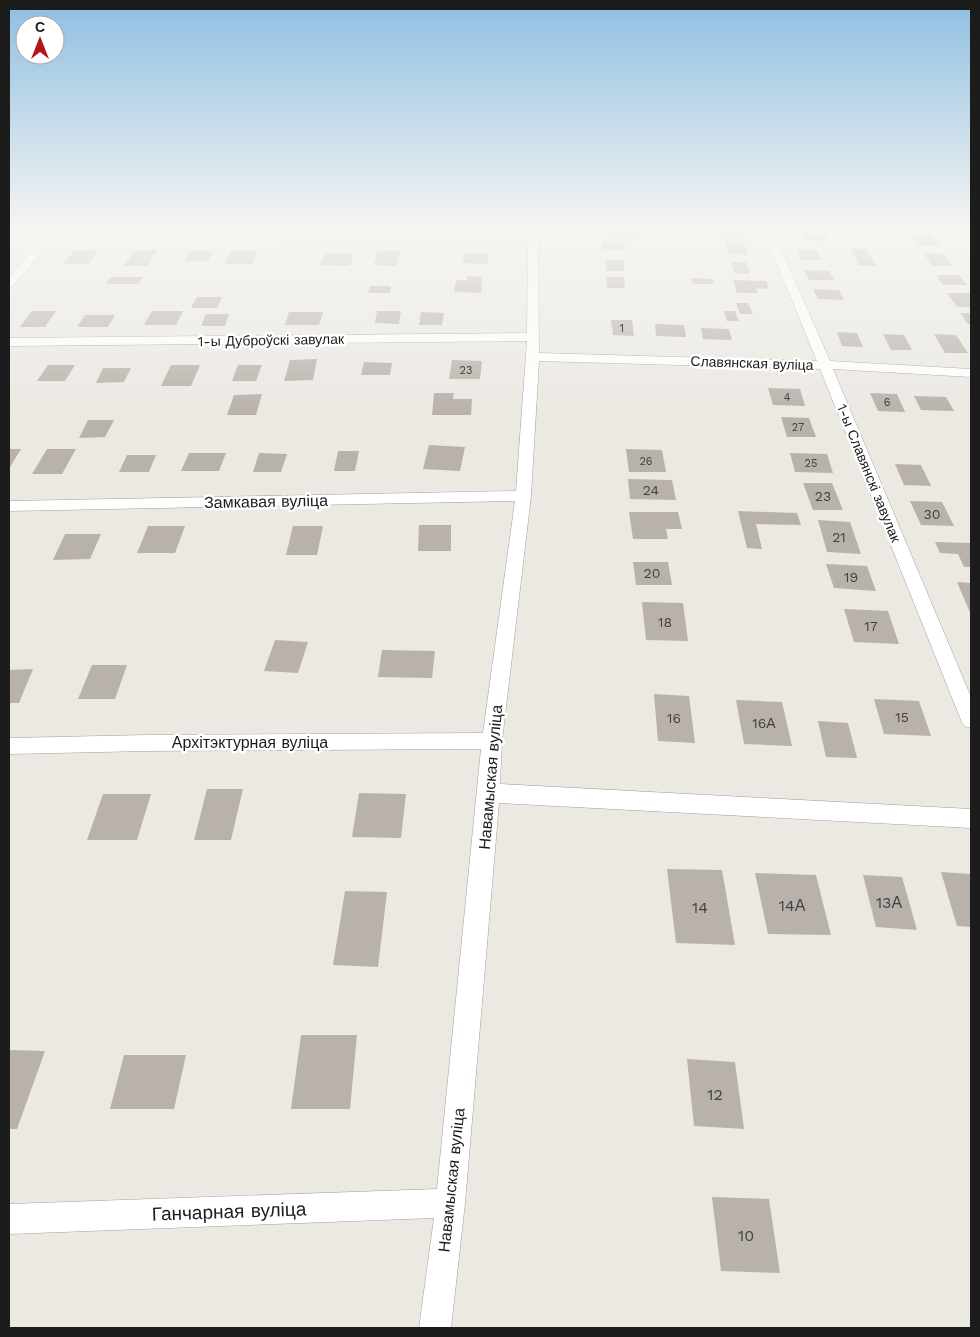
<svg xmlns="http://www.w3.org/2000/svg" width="980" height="1337" font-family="'Work Sans',sans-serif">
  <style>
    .building { fill: #b9b2ac }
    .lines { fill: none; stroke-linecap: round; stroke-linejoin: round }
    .street-casing { stroke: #a0a0a0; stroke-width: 1 }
    .street { fill: #fff; fill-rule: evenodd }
    .labels { text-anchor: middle; stroke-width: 5; stroke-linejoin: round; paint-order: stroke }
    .far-number-label { font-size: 11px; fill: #434240 }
    .far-street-label { font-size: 14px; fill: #1c1c1c; stroke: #fff }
    .number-label { font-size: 14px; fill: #434240 }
    .street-label { font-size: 16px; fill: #1c1c1c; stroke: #fff }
    .near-number-label { font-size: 16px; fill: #434240 }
    .near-street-label { font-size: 19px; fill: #1c1c1c; stroke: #fff }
  </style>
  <rect width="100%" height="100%" fill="#ece9e3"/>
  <g class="building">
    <path d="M601 226H636L637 237 602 236Z"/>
    <path d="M719 226 740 227 744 238H722Z"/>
    <path d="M801 232H824L828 241 804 240Z"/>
    <path d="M910 233H931L940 246H918Z"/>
    <path d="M602 241H624L626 250H603Z"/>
    <path d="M725 242 744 243 748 255 728 254Z"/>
    <path d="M796 249 817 250 822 260H801Z"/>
    <path d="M850 249H866L876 266 859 265Z"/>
    <path d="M74 250H98L88 264H64Z"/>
    <path d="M135 250H157L147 266H124Z"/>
    <path d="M190 251H213L208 261H184Z"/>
    <path d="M231 251H258L252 264H225Z"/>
    <path d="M377 251H400L397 266 374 265Z"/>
    <path d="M325 253 354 254 350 266 320 265Z"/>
    <path d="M464 253H489L488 264 463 263Z"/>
    <path d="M924 254H943L952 266H933Z"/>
    <path d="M605 260H623L625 271H606Z"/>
    <path d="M731 262H746L750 274 734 273Z"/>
    <path d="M804 270 829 271 834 280H809Z"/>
    <path d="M936 275H959L967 285H943Z"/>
    <path d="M467 276 482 277 481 293 454 292 456 280H467Z"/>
    <path d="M110 277H143L138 284H106Z"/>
    <path d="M606 277H624L625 288H607Z"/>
    <path d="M691 278 713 279 714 284H693Z"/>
    <path d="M733 280 766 281 769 289 756 288 758 293H737Z"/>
    <path d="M370 286H391L390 293H368Z"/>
    <path d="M813 289 839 290 844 300 818 299Z"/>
    <path d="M947 293H971V307H957Z"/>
    <path d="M197 297H222L217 308H191Z"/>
    <path d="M736 303H748L753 314H740Z"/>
    <path d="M32 311H56L45 327H20Z"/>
    <path d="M152 311H183L176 325H144Z"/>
    <path d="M377 311H401L399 324 375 323Z"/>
    <path d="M724 311H735L739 321H727Z"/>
    <path d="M289 312H323L319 325H285Z"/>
    <path d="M421 312 444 313 442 325H419Z"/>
    <path d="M960 313H971V324H968Z"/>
    <path d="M206 314H229L225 326H201Z"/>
    <path d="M85 315H115L108 327H77Z"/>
    <path d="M611 320H632L634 336 613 335Z"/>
    <path d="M655 324 684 325 686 337 656 336Z"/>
    <path d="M701 328 729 329 732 340 703 339Z"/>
    <path d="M837 332 857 333 863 347 842 346Z"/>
    <path d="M883 334 904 335 912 350H891Z"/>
    <path d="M934 334 956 335 968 353H945Z"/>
    <path d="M317 359 313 380 284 381 290 360Z"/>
    <path d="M452 360 482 361 480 379H449Z"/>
    <path d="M364 362 392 363 390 375H361Z"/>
    <path d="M48 365H75L65 381H37Z"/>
    <path d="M171 365H200L191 386H161Z"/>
    <path d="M238 365H262L256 381H232Z"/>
    <path d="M103 368H131L124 382 96 383Z"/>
    <path d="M768 388 800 389 805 406 773 405Z"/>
    <path d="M434 393H454L453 399H472L471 415H432Z"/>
    <path d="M870 393 897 394 905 412 878 411Z"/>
    <path d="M262 394 256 415H227L234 395Z"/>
    <path d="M914 396 946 397 954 411 921 410Z"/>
    <path d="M781 417 809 418 816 437H787Z"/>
    <path d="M88 420H114L105 437 79 438Z"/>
    <path d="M429 445 465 447 460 471 423 469Z"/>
    <path d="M9 449H21L9 469Z"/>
    <path d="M47 449H76L62 474H32Z"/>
    <path d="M626 449 662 450 666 472H629Z"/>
    <path d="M338 451H359L355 471H334Z"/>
    <path d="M189 453H226L219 471H181Z"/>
    <path d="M259 453 287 454 281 472H253Z"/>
    <path d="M790 453 827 454 833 473 795 472Z"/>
    <path d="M127 455H156L149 472H119Z"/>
    <path d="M895 464 921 465 931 486 904 485Z"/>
    <path d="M628 479 672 480 676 500 630 499Z"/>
    <path d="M803 483H832L843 510H813Z"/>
    <path d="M910 501 942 502 954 526 921 525Z"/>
    <path d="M738 511 797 513 801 525 756 524 762 549 747 548Z"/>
    <path d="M629 512H678L682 529H666L668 539H633Z"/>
    <path d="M818 520 850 522 861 554 827 552Z"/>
    <path d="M419 525H451V551H418Z"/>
    <path d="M148 526H185L175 553H137Z"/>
    <path d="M293 526H323L317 555H286Z"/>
    <path d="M65 534H101L90 559 53 560Z"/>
    <path d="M935 542 971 543V567H964L958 554 940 553Z"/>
    <path d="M633 562H668L672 585H636Z"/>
    <path d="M826 564 867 566 876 591 834 588Z"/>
    <path d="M957 582 971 583V615Z"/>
    <path d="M642 602 683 603 688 641 646 640Z"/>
    <path d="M844 609 888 611 899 644 854 642Z"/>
    <path d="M275 640 308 642 298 673 264 671Z"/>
    <path d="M382 650 435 651 432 678 378 677Z"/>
    <path d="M92 665H127L115 699H78Z"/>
    <path d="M33 669 19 703H9V670Z"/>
    <path d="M654 694 689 696 695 743 658 741Z"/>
    <path d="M874 699 919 701 931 736 884 734Z"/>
    <path d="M736 700 782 702 792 746 744 744Z"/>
    <path d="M818 721 848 723 857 758 826 757Z"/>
    <path d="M207 789H243L231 840H194Z"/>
    <path d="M359 793 406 794 401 838 352 837Z"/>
    <path d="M103 794H151L137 840H87Z"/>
    <path d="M667 869 722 870 735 945 676 943Z"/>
    <path d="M941 872 971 874V927L957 926Z"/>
    <path d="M755 873 816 875 831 935 768 934Z"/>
    <path d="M863 875 902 877 917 930 876 927Z"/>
    <path d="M345 891 387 892 378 967 333 965Z"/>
    <path d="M301 1035H357L350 1109H291Z"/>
    <path d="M9 1050 45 1051 17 1129H9Z"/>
    <path d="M124 1055H186L174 1109H110Z"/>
    <path d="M687 1059 735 1062 744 1129 694 1126Z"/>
    <path d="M712 1197 769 1199 780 1273 721 1271Z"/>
  </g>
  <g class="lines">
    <defs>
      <g id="street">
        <path d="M528 226H538L539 353 817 361 761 226H771L830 361 971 369V377L833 369 971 697V728L964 726 961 720 820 369 539 361 531 496 502 741 500 784 971 809V828L499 803 465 1203 451 1328H419L434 1218 9 1234V1204L437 1189 481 749 147 751 9 754V738L147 735 483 733 515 501 9 511V501L516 491 527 341 9 346V338L527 333 528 240 51 241 13 286 9 287V277L40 241H9V235H45L50 229 54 228 59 231 56 235 528 234Z"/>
        <path d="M948 226H958L971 245V255L967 254Z"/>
      </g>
    </defs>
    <use href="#street" class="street-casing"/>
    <use href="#street" class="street"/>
  </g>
  <linearGradient id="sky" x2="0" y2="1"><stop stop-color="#8ebee1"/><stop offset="0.55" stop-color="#f6f5f2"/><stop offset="1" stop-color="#f6f5f2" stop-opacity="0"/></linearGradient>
  <rect width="980" height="413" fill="url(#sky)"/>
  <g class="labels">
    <g class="far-number-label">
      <text x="622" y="332">1</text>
      <text x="466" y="374">23</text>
      <text x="787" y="401">4</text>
      <text x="887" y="406">6</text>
      <text x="798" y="431">27</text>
      <text x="646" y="465">26</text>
      <text x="811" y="467">25</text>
    </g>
    <g class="far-street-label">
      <text transform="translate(271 340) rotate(-1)" y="5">1-ы Дуброўскі завулак</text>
      <text transform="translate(752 363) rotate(2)" y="5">Славянская вуліца</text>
      <text transform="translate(869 473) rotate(68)" y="5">1-ы Славянскі завулак</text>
    </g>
    <g class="number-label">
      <text x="651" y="495">24</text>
      <text x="823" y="501">23</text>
      <text x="932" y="519">30</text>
      <text x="839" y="542">21</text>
      <text x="652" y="578">20</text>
      <text x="851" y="582">19</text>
      <text x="665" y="627">18</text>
      <text x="871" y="631">17</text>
      <text x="902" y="722">15</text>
      <text x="674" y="723">16</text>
      <text x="764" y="728">16А</text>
    </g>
    <g class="street-label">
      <text transform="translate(266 501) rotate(-1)" y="6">Замкавая вуліца</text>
      <text x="250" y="748">Архітэктурная вуліца</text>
      <text transform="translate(490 777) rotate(-85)" y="6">Навамыская вуліца</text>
      <text transform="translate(451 1180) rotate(-84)" y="6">Навамыская вуліца</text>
    </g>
    <g class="near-number-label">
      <text x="889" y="908">13А</text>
      <text x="792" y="911">14А</text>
      <text x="700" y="913">14</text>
      <text x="715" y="1100">12</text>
      <text x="746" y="1241">10</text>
    </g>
    <g class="near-street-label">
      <text transform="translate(229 1211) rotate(-2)" y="7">Ганчарная вуліца</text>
    </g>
  </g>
  <rect width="980" height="1337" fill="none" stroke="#1c1c1c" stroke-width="20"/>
  <g transform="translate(40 40)"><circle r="24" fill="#ffffff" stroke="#a4a4a4"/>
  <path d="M0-4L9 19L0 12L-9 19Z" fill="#b3151a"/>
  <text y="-8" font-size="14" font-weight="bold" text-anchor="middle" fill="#1c1c1c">С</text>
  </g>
</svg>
